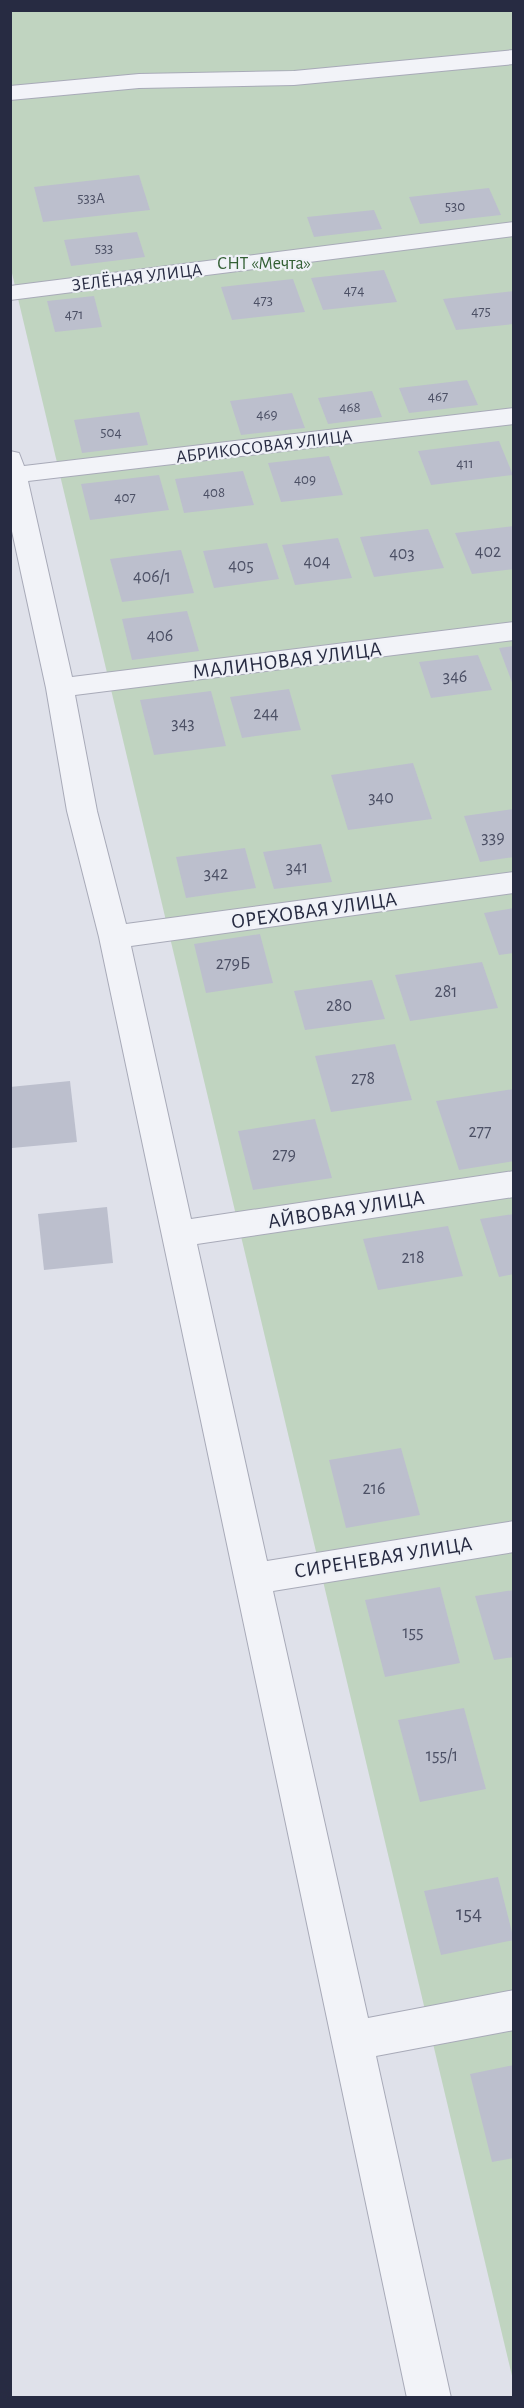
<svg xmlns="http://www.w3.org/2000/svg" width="524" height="2408" font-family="'Alegreya Sans',sans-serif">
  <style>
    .green { fill: #c0d4c0 }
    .building { fill: #bcbfcd }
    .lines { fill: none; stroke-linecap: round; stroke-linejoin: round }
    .street-casing { stroke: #a8aab8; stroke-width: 2 }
    .street { fill: #f2f3f8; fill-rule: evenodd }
    .labels { text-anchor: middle; stroke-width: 4.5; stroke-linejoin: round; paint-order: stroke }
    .far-number-label { font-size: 15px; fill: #4c5065 }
    .far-park-label { font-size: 18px; fill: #335f34; stroke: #eff1f7 }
    .far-street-label { font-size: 18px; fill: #272b42; stroke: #eff1f7 }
    .number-label { font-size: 18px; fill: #4c5065 }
    .street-label { font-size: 21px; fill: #272b42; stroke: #eff1f7 }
    .near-number-label { font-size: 21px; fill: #4c5065 }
  </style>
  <rect width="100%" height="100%" fill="#dfe1ea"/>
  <path class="green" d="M10 11H513V2380L11 269Z"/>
  <g class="building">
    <path d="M139 175 150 210 43 222 34 187Z"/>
    <path d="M489 188 501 215 420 224 409 197Z"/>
    <path d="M374 210 382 229 314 237 307 217Z"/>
    <path d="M137 232 145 257 71 266 64 240Z"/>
    <path d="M384 270 397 302 323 310 311 278Z"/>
    <path d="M293 279 305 312 232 320 221 287Z"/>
    <path d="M514 291V324L456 330 443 299Z"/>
    <path d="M94 296 102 327 55 332 47 301Z"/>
    <path d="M467 380 478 405 409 413 399 388Z"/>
    <path d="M372 391 382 417 328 424 318 398Z"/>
    <path d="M292 393 305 428 241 435 230 401Z"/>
    <path d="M139 412 148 445 82 453 74 420Z"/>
    <path d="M499 441 513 475 431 485 418 451Z"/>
    <path d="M329 456 343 495 281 502 268 463Z"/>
    <path d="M243 471 254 505 184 513 175 479Z"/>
    <path d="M159 475 169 510 90 520 81 484Z"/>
    <path d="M514 526V569L472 574 455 533Z"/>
    <path d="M428 529 444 568 374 577 360 537Z"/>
    <path d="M338 538 352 578 295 585 282 545Z"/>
    <path d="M267 543 279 579 214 588 203 551Z"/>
    <path d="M181 550 194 593 122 602 110 559Z"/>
    <path d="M187 611 199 651 132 660 122 619Z"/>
    <path d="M514 646V685H513L499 648Z"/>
    <path d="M478 655 492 690 431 698 419 662Z"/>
    <path d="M289 689 301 730 242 738 230 697Z"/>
    <path d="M211 691 226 746 154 755 140 700Z"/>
    <path d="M413 763 432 819 348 830 331 775Z"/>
    <path d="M514 809V857L480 862 464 816Z"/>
    <path d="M321 844 332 882 274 889 263 852Z"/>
    <path d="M245 848 256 888 186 898 176 857Z"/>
    <path d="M514 908V953L499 955 484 913Z"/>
    <path d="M260 934 273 983 206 993 194 944Z"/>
    <path d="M482 962 498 1008 410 1021 395 975Z"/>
    <path d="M372 980 385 1019 305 1030 294 991Z"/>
    <path d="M395 1044 412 1100 331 1112 315 1056Z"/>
    <path d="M70 1081 77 1142 12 1148 10 1087Z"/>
    <path d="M514 1089V1161L459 1170 436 1101Z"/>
    <path d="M315 1119 332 1178 253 1190 238 1131Z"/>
    <path d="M107 1207 113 1263 44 1270 38 1214Z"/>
    <path d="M514 1214V1274L499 1277 480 1219Z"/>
    <path d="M448 1226 463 1276 378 1290 363 1239Z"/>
    <path d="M401 1448 420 1515 346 1528 329 1460Z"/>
    <path d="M440 1587 460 1663 385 1677 365 1600Z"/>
    <path d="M514 1590V1657L494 1660 475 1596Z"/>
    <path d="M464 1708 486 1789 420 1802 398 1720Z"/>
    <path d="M498 1877 514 1940 441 1955 424 1891Z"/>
    <path d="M514 2065V2158L492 2162 470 2074Z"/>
  </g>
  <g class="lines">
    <defs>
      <g id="street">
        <path d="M514 50V64L294 85 139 88 10 100V86L139 74 294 71Z"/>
        <path d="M514 222V236L10 300V286Z"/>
        <path d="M514 408V424L28 481 72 677 514 622V640L75 695 97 811 126 924 514 872V893L131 946 191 1219 514 1171V1197L197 1244 267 1561 514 1521V1552L273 1591 368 2018 514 1990V2030L376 2056 451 2398H407L99 937 67 811 46 688 10 522V451L19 453 24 466Z"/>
      </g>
    </defs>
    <use href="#street" class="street-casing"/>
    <use href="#street" class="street"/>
  </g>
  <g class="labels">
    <g class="far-number-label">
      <text x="91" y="203">533А</text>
      <text x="455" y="211">530</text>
      <text x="104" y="253">533</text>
      <text x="354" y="295">474</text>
      <text x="263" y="305">473</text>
      <text x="481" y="316">475</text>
      <text x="74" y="319">471</text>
      <text x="438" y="401">467</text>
      <text x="350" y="412">468</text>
      <text x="267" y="419">469</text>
      <text x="111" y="437">504</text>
      <text x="465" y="468">411</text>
      <text x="305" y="484">409</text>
      <text x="214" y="497">408</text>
      <text x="125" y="502">407</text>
    </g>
    <g class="far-park-label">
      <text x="264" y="269">СНТ «Мечта»</text>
    </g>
    <g class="far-street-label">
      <text transform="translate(137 277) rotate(-7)" y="6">ЗЕЛЁНАЯ УЛИЦА</text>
      <text transform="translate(264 446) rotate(-7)" y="6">АБРИКОСОВАЯ УЛИЦА</text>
    </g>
    <g class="number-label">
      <text x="488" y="557">402</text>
      <text x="402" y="559">403</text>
      <text x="317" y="567">404</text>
      <text x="241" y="571">405</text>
      <text x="152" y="582">406/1</text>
      <text x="160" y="641">406</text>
      <text x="455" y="682">346</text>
      <text x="266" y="719">244</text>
      <text x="183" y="729">343</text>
      <text x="381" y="803">340</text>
      <text x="493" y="843">339</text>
      <text x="297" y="873">341</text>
      <text x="216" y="879">342</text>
      <text x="233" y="969">279Б</text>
      <text x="446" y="997">281</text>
      <text x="339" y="1011">280</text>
      <text x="363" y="1084">278</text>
      <text x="480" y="1137">277</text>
      <text x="284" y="1160">279</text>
      <text x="413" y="1263">218</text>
      <text x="374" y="1494">216</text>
      <text x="413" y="1638">155</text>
      <text x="442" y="1761">155/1</text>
    </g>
    <g class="street-label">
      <text transform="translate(287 660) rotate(-7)" y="7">МАЛИНОВАЯ УЛИЦА</text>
      <text transform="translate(314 910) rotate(-8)" y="7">ОРЕХОВАЯ УЛИЦА</text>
      <text transform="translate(346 1209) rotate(-9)" y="7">АЙВОВАЯ УЛИЦА</text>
      <text transform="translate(383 1557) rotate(-9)" y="7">СИРЕНЕВАЯ УЛИЦА</text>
    </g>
    <g class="near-number-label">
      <text x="469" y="1920">154</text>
    </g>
  </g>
  <rect width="524" height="2408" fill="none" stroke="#272b42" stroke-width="24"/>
</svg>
